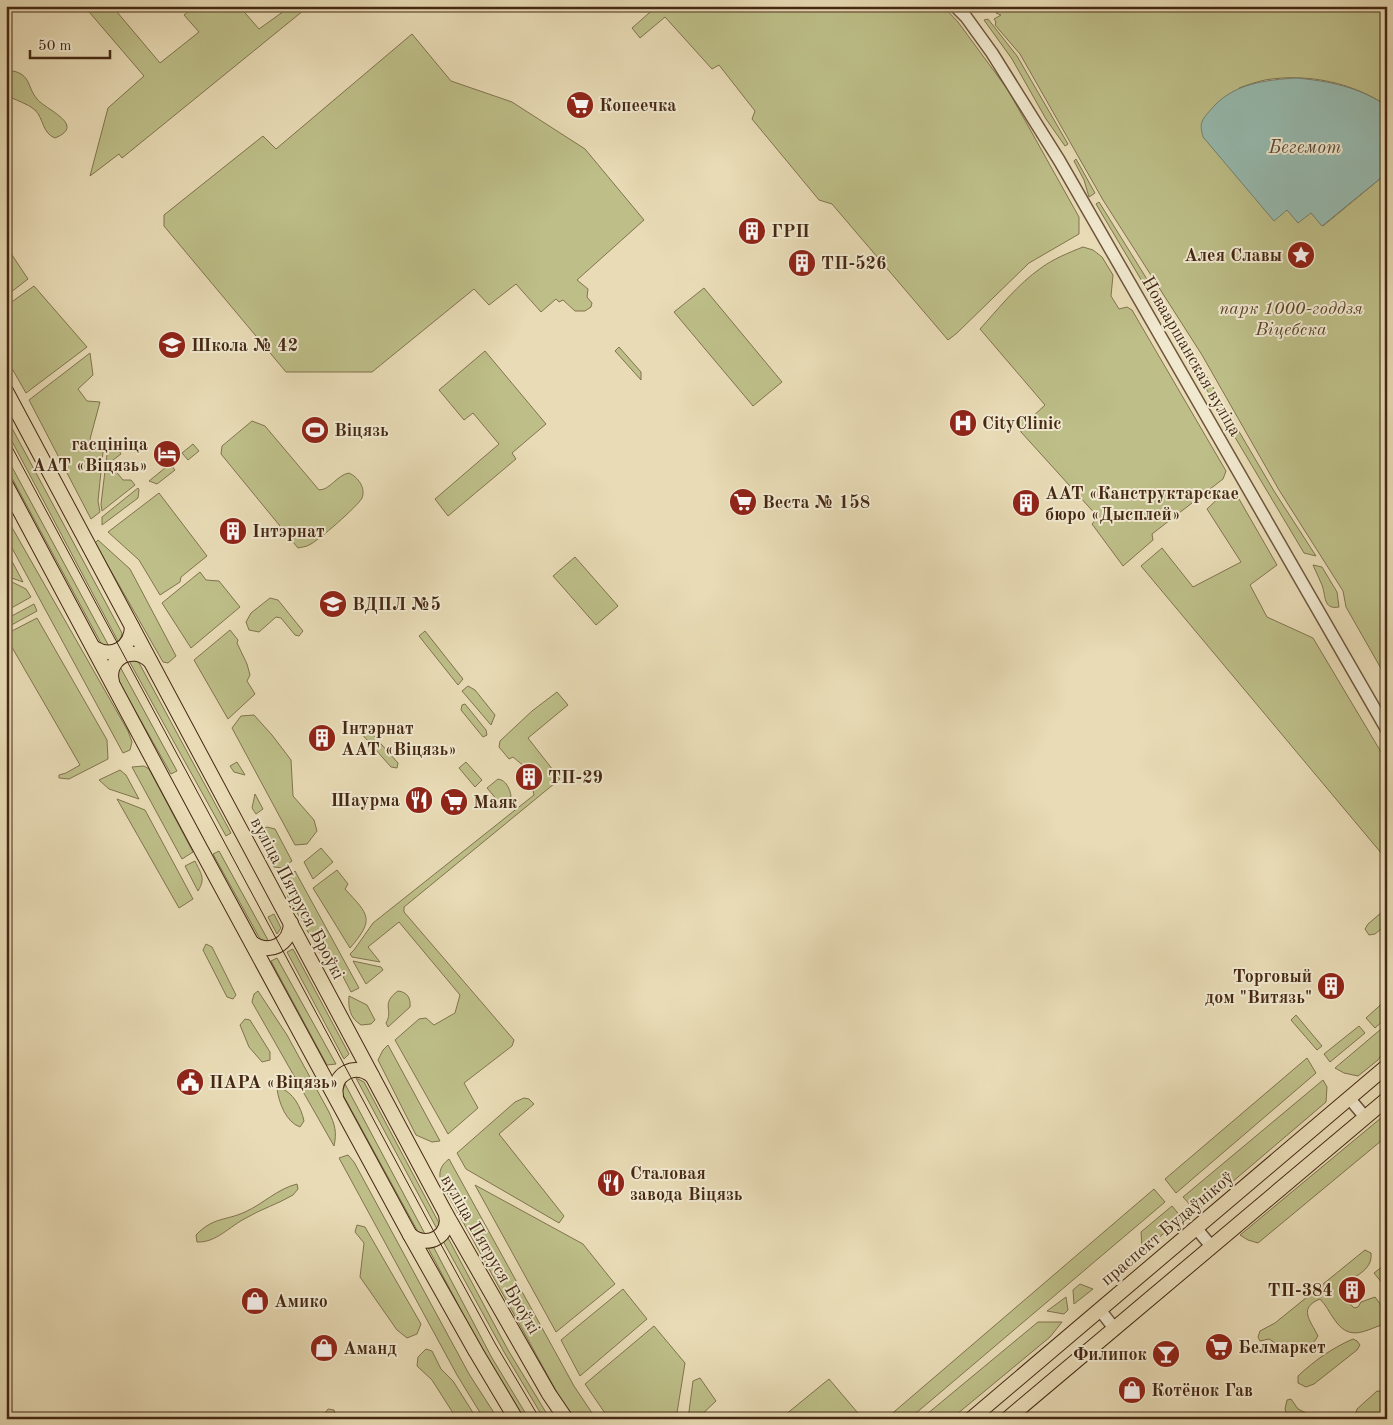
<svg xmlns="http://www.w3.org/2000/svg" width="1393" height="1425" font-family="'Old Standard TT',serif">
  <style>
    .green { fill: #bdbe88; stroke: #81734e }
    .water { fill: #97bbb0; stroke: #768071 }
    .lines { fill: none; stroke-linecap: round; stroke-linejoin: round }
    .minor-casing { stroke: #6e553c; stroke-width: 14 }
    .major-casing { stroke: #452813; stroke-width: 16 }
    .minor { stroke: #f0e8cf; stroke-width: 11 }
    .major { stroke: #e8dbb5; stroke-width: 14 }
    .tram { stroke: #452813; stroke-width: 1 }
    .labels { text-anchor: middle; stroke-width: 4; stroke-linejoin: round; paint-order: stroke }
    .poi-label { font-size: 18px; font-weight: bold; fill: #452813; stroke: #f0e8cf; text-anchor: start }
    .park-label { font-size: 18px; font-style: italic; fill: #5d462a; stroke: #f0e8cf }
    .street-label { font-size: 18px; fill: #452813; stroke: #f0e8cf }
    .water-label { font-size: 19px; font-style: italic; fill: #5a4d3a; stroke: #f0e8cf }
  </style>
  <rect width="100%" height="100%" fill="#e8dbb5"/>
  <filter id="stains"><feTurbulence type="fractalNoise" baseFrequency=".004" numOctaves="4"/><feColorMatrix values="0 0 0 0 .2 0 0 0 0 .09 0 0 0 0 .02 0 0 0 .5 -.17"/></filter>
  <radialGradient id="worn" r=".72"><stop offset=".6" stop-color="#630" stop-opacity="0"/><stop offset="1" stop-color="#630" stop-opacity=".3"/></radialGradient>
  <g class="green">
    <path d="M84 6H112L160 63 199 32 184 15 195 6H239L259 29 291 6H309L122 158 119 154 90 176 108 108 144 76Z"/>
    <path d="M657 6H943L958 22 1008 90 1079 217V234L1029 263 957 333 948 340 832 204 819 200 752 119 755 111 719 65 712 69 665 17 640 38 632 28Z"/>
    <path d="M1008 6H1387V106C1352 82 1306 73 1265 80 1256 82 1247 85 1239 88L1287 210 1311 212 1323 226 1387 173V679L1346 607 1343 591 1279 490 1202 355 1103 200 1020 54 995 25 996 22 994 19 1001 15 996 13Z"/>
    <path d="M988 19 1017 56 1068 144 1065 146 1046 119 1012 59 984 20Z"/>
    <path d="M412 34 451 81 512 102 585 149 644 220 577 280 588 289 587 297 592 303 591 307 585 311H575L563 300 559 302 556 299 541 312 516 284 489 305 474 289 372 372H286L164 226V215L263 136 276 149Z"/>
    <path d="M13 71C31 75 27 87 37 99 46 110 87 125 55 138 42 133 44 119 35 110 27 103 16 101 7 95L6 76Z"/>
    <path d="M1076 159 1095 193 1089 197 1084 180 1074 161Z"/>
    <path d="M1099 202 1194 355 1274 491 1316 556 1304 553 1096 204Z"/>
    <path d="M6 246 28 279 6 296Z"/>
    <path d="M1083 247 1093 250 1102 257 1113 275 1111 296 1119 309 1127 307 1132 310 1226 471 1223 479 1152 534 1153 540 1123 566 1092 524 1098 517 1021 432 1019 423 1023 419 1028 421 1045 405 980 329C998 309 1018 284 1041 268 1053 259 1068 253 1083 247Z"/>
    <path d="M34 286 87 347 26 393 6 358V306Z"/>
    <path d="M704 288 782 382 753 406 674 312Z"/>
    <path d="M619 347 641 372V380L615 351Z"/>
    <path d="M485 351 546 424 512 453 516 459 448 516 435 499 499 444 473 413 464 420 439 390Z"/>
    <path d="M90 353 93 375 78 389 87 401 100 402 90 439 103 452 98 501 100 512 91 519 29 400Z"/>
    <path d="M6 417 122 633 120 645 6 430Z"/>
    <path d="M252 421 265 426 319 490C330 490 337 475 349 473 358 477 366 488 362 498 359 505 317 542 309 545 306 547 301 547 298 548L221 454 222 446Z"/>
    <path d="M193 444 199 451 188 460 182 453Z"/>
    <path d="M108 446 117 447 121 454 109 463 123 480H131L135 485 102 511 101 504Z"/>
    <path d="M6 456 111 650 103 647 6 467Z"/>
    <path d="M170 464 175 470 157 484 149 481Z"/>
    <path d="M138 488 139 490 138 498 102 525V517Z"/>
    <path d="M1225 492 1239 499 1277 565 1250 585 1267 617 1313 638 1387 762V860L1141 566 1162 548 1193 587 1241 562 1207 509Z"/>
    <path d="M159 493 207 556 181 577 180 582 160 595 139 560 108 532Z"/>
    <path d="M6 517 128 731 132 742 130 750 123 753 6 537Z"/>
    <path d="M98 540 130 569 176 656 168 663 163 662 95 543Z"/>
    <path d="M6 550 23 582 6 576Z"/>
    <path d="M575 557 618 606 596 625 553 576Z"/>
    <path d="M1313 565 1322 567 1337 592 1339 607C1323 610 1326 596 1322 585 1319 578 1316 572 1313 565Z"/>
    <path d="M200 572 206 580 219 581 240 607 191 648 162 603Z"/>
    <path d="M6 579 26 589 31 597 6 611Z"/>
    <path d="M270 598 278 600 303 631 299 636 295 635 281 618 276 617 259 632 249 630 246 622 251 613Z"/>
    <path d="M34 604 37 611 6 628V619Z"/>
    <path d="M37 618 107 740 108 759 69 779 59 778V775L66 773 80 765 6 637V634Z"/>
    <path d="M230 630 238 640 237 643 247 664 250 675 247 681 255 694 228 719 194 660Z"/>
    <path d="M425 631 463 679 458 685 419 636Z"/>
    <path d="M128 659 138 661 231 833 226 836Z"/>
    <path d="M118 663 177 771 171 774 115 675Z"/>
    <path d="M468 686 475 690 495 715 491 725 462 691Z"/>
    <path d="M557 692 568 705 528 738 560 779 404 907V912L514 1040 512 1046 464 1083 478 1108 448 1134 395 1040 419 1019 426 1018 434 1025 455 1013 460 995 399 922 368 947 380 962 352 957 350 954 354 950 373 923 534 795 532 785 538 778 513 757 509 759 499 747 500 741 532 711Z"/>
    <path d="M465 704 486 730 487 735 483 737 461 710 462 705Z"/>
    <path d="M254 715 272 735 291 760 293 796 314 820 317 831 307 844 295 845 232 728 241 716Z"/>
    <path d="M362 725 366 727 398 763 397 768 391 767 360 732 359 728Z"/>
    <path d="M237 762 245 775 234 772 230 766Z"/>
    <path d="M466 762 482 780 475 787 459 768Z"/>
    <path d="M144 766 149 769 193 852 182 859 132 767Z"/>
    <path d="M120 770 126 775 139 799 109 789 99 780Z"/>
    <path d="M498 779C506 780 510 789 511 796L504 808 487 788Z"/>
    <path d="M255 794 263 809 256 814 252 808Z"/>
    <path d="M117 799 145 810 193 899 179 908Z"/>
    <path d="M267 827 275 829 292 861 282 868 274 867 256 831Z"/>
    <path d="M321 848 333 862 313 879 304 862Z"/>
    <path d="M219 851 268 940 264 941 260 939 213 854Z"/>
    <path d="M195 861C201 874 206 878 198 891L185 866Z"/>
    <path d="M337 870 348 884 345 889C369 915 375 919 350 948L313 888Z"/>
    <path d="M295 871 359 988 351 992 337 965 333 966 323 958 288 897C285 885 287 879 295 871Z"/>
    <path d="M1382 912 1381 929 1375 934 1369 935 1365 929 1368 924Z"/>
    <path d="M274 914 281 928 277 934 268 917Z"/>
    <path d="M206 944 212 947 236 995 233 999 227 997 203 950Z"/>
    <path d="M293 949 349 1054 344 1059 287 952Z"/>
    <path d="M277 958 336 1064 327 1065 271 961Z"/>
    <path d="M353 961 381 967 383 970 366 984Z"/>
    <path d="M258 991 287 1035 329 1112C335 1125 337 1132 334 1146L252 1002 254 994Z"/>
    <path d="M398 991C407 992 411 998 410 1007L388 1027 386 1023C394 1010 380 1004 398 991Z"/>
    <path d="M349 996 367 1005 375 1020 371 1024 361 1025C350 1018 348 1008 349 996Z"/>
    <path d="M1387 999V1017L1375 1028 1366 1018Z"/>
    <path d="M1296 1015 1322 1046 1317 1050 1291 1020Z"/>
    <path d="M245 1019 250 1020 270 1052V1060L262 1062 249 1047 240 1025Z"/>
    <path d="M1387 1024V1047L1378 1060 1358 1076 1344 1073 1335 1068Z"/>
    <path d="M1359 1026 1365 1033 1330 1062 1324 1054Z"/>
    <path d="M388 1045 440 1141 432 1142 416 1135 378 1060 383 1050Z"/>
    <path d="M1307 1058 1316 1073 1176 1193 1165 1179Z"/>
    <path d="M356 1078 364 1082 439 1223 437 1229Z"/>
    <path d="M1323 1080 1327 1087 1326 1102 1204 1206 1198 1208H1193L1183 1197Z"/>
    <path d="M345 1084 425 1234 418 1232 342 1093Z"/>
    <path d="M280 1088C293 1092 301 1107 304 1121L300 1127C286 1122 279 1103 277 1089Z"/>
    <path d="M524 1098 529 1099 534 1104 499 1134 564 1216 559 1223 466 1169 457 1153 515 1102Z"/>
    <path d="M1387 1113V1136L1258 1243 1248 1240 1240 1235Z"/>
    <path d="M348 1155 354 1162 469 1374 498 1419H484L457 1375 339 1158Z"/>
    <path d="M449 1159 574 1386 596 1419H575L559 1396 441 1182C438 1172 441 1165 449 1159Z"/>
    <path d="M297 1184 298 1189 293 1195C278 1204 261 1209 246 1218 230 1226 216 1243 197 1242L196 1235C213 1217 225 1221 245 1212 263 1204 277 1189 297 1184Z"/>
    <path d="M475 1185 583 1244 615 1284 556 1332Z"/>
    <path d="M1154 1189 1165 1202 909 1419H888V1417Z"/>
    <path d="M1172 1206 1181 1217 1180 1220 1145 1249 1142 1246 1141 1232Z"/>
    <path d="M357 1225 365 1227 421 1324 417 1334 407 1338 397 1330 360 1277 364 1243 355 1232Z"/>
    <path d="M447 1236 508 1350 550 1419H544L504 1352 443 1241Z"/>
    <path d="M427 1246H433L492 1358 529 1419H524L488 1361Z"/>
    <path d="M1365 1250 1371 1253C1373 1271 1353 1277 1341 1285L1339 1292 1354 1308 1358 1307 1361 1302 1375 1297 1387 1313V1323C1365 1330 1350 1343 1334 1319 1329 1312 1326 1305 1320 1299 1298 1308 1310 1320 1318 1336 1312 1347 1302 1351 1290 1353L1269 1339 1260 1341 1258 1337 1260 1331 1275 1323Z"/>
    <path d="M1387 1263V1289L1374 1273Z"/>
    <path d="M1080 1284 1093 1289 1074 1304 1073 1290Z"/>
    <path d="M623 1289 647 1319 580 1376 561 1340Z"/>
    <path d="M1066 1297 1068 1310 1064 1314 1047 1311Z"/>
    <path d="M1038 1322H1062L1050 1337 951 1419H921Z"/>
    <path d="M654 1326 685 1363 676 1419H609L585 1384Z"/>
    <path d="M1353 1339 1357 1341 1360 1345 1357 1350 1314 1384 1306 1387 1298 1383V1376C1314 1361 1332 1348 1353 1339Z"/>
    <path d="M426 1349 432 1351 441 1369 453 1381 477 1419H452L453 1413 432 1380 417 1366 418 1357Z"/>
    <path d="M700 1378 716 1401 697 1419H688L693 1381Z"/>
    <path d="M829 1379 863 1419 788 1418 785 1415Z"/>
    <path d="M1377 1391 1386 1392 1387 1394V1419H1354L1357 1409Z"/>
    <path d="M1291 1399 1298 1409 1318 1419H1288L1285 1409 1287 1400Z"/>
    <path d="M328 1409 334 1410 337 1419H321Z"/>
  </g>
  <path class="water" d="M1296 78C1329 81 1359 87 1387 106V173L1322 226 1311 213 1298 223 1287 210 1274 221 1203 137C1202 133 1200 126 1202 122 1204 116 1210 111 1214 106 1236 83 1266 80 1296 78Z"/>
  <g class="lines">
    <defs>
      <g id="minor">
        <path d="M955 6 966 17 992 53 1059 160 1387 730"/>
        <path d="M1349 1098 1365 1117"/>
        <path d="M1196 1228 1211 1246"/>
        <path d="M1100 1310 1114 1328"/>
      </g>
      <g id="major">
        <path d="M6 391 446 1214 549 1394 566 1419"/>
        <path d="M6 485 199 846 410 1235 476 1352 516 1419"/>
        <path d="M94 648C112 659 131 648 132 627"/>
        <path d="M112 682C106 659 132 644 150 661"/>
        <path d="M252 943C269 955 290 945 291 923"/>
        <path d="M336 1096C332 1074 355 1062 372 1076"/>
        <path d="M410 1235C428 1249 451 1236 446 1214"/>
        <path d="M971 1419 1387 1066"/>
        <path d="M1007 1419 1387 1099"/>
      </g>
    </defs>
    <use href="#minor" class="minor-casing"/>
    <use href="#major" class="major-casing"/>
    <use href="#minor" class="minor"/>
    <use href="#major" class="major"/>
    <path class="tram" d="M6 436 427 1219 496 1345 540 1419"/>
  </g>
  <defs>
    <symbol id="supermarket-disc" viewBox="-11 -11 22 22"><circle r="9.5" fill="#8f2418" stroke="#f0e8cf"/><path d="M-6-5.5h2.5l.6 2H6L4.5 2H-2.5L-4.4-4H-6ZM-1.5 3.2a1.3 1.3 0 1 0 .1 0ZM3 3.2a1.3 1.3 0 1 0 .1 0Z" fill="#fff"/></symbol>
    <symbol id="building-disc" viewBox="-11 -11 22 22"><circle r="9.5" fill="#8f2418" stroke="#f0e8cf"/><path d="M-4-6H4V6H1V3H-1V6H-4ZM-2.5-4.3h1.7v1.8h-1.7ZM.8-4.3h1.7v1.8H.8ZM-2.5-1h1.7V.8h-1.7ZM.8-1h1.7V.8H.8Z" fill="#fff"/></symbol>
    <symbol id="sight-disc" viewBox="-11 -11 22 22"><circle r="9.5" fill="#8f2418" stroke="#f0e8cf"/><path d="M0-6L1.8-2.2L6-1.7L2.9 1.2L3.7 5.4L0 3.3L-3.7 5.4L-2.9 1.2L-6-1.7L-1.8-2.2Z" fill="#fff"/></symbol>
    <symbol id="school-disc" viewBox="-11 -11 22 22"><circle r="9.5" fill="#8f2418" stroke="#f0e8cf"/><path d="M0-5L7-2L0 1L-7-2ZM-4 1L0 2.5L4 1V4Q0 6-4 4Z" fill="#fff"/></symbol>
    <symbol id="hospital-disc" viewBox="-11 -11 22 22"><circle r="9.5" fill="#8f2418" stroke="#f0e8cf"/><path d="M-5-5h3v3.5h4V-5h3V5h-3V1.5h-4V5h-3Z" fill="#fff"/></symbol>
    <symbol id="stadium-disc" viewBox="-11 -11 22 22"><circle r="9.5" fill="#8f2418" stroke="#f0e8cf"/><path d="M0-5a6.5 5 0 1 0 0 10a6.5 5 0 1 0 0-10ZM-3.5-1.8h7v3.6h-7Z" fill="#fff"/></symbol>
    <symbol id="hotel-disc" viewBox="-11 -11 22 22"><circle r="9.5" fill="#8f2418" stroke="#f0e8cf"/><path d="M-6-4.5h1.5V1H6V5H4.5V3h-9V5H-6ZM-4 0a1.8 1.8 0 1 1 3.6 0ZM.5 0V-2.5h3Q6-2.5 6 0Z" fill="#fff"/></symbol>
    <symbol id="university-disc" viewBox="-11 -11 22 22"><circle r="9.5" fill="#8f2418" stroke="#f0e8cf"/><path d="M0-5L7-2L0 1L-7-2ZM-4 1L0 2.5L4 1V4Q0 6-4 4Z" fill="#fff"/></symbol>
    <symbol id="restaurant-disc" viewBox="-11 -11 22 22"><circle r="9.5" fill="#8f2418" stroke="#f0e8cf"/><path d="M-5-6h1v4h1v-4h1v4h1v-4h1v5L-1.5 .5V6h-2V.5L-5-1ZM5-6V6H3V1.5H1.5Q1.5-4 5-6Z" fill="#fff"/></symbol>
    <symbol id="civic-disc" viewBox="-11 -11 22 22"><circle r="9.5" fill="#8f2418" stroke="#f0e8cf"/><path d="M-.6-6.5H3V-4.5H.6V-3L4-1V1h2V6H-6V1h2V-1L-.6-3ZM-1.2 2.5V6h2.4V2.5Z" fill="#fff"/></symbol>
    <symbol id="shop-disc" viewBox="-11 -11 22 22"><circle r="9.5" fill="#8f2418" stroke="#f0e8cf"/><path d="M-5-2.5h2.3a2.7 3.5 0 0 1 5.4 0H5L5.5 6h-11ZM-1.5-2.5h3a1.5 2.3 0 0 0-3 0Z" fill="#fff"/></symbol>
    <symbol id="bar-disc" viewBox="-11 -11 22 22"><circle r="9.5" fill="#8f2418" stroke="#f0e8cf"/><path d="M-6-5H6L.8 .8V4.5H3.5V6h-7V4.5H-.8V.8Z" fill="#fff"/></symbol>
  </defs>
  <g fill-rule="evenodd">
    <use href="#supermarket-disc" x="564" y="89" width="32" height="32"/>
    <use href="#building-disc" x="736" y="215" width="32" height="32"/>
    <use href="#sight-disc" x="1285" y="239" width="32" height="32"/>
    <use href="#building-disc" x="786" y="247" width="32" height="32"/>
    <use href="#school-disc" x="156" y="329" width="32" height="32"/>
    <use href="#hospital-disc" x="947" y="407" width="32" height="32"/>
    <use href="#stadium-disc" x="299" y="414" width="32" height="32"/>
    <use href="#hotel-disc" x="151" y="438" width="32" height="32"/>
    <use href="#supermarket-disc" x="727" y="486" width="32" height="32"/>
    <use href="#building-disc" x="1010" y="487" width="32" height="32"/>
    <use href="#building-disc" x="217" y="515" width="32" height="32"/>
    <use href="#university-disc" x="317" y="588" width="32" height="32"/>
    <use href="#building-disc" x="306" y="722" width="32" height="32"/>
    <use href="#building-disc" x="513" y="761" width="32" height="32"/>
    <use href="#restaurant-disc" x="403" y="784" width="32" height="32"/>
    <use href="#supermarket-disc" x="438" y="786" width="32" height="32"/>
    <use href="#building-disc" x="1315" y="970" width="32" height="32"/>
    <use href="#civic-disc" x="174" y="1066" width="32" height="32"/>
    <use href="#restaurant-disc" x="595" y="1167" width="32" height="32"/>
    <use href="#building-disc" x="1336" y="1274" width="32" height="32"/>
    <use href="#shop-disc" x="239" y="1285" width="32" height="32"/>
    <use href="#supermarket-disc" x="1203" y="1331" width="32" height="32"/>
    <use href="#shop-disc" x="308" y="1332" width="32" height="32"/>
    <use href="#bar-disc" x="1150" y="1338" width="32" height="32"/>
    <use href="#shop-disc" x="1116" y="1374" width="32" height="32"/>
  </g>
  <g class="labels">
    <g class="poi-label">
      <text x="599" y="111">Копеечка</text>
      <text x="771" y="237">ГРП</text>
      <text x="1282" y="261" text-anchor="end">Алея Славы</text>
      <text x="821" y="269">ТП-526</text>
      <text x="191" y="351">Школа № 42</text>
      <text x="982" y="429">CityClinic</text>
      <text x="334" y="436">Віцязь</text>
      <text x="148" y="450" text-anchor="end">гасцініца<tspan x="148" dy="21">ААТ «Віцязь»</tspan></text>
      <text x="1045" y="499">ААТ «Канструктарскае<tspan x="1045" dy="21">бюро «Дысплей»</tspan></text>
      <text x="762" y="508">Веста № 158</text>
      <text x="252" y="537">Інтэрнат</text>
      <text x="352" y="610">ВДПЛ №5</text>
      <text x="341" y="734">Інтэрнат<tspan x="341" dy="21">ААТ «Віцязь»</tspan></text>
      <text x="548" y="783">ТП-29</text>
      <text x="400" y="806" text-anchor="end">Шаурма</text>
      <text x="473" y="808">Маяк</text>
      <text x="1312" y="982" text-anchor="end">Торговый<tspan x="1312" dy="21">дом "Витязь"</tspan></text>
      <text x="209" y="1088">ПАРА «Віцязь»</text>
      <text x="630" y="1179">Сталовая<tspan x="630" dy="21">завода Віцязь</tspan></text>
      <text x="1333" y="1296" text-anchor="end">ТП-384</text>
      <text x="274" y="1307">Амико</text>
      <text x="1238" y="1353">Белмаркет</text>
      <text x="343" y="1354">Аманд</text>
      <text x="1147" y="1360" text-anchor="end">Филипок</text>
      <text x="1151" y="1396">Котёнок Гав</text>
    </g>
    <g class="park-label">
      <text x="1291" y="314">парк 1000-годдзя<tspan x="1291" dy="21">Віцебска</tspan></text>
    </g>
    <g class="street-label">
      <text transform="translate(1192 356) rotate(60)" y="6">Новааршанская вуліца</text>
      <text transform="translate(298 898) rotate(62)" y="6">вуліца Пятруся Броўкі</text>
      <text transform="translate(1167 1228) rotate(-40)" y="6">праспект Будаўнікоў</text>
      <text transform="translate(491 1254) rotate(60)" y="6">вуліца Пятруся Броўкі</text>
    </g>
    <g class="water-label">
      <text x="1305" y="153">Бегемот</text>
    </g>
  </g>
  <rect width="1393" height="1425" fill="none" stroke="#e8dbb5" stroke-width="25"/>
  <rect x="8" y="8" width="1378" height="1410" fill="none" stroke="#452813" stroke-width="2.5"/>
  <rect x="12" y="12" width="1368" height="1400" fill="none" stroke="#452813"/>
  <path d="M30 50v8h80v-8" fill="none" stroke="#452813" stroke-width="2.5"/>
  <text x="38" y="50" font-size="15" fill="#452813" stroke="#f0e8cf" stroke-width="4" paint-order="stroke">50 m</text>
  <rect width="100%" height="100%" filter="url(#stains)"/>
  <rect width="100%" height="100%" fill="url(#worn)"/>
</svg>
